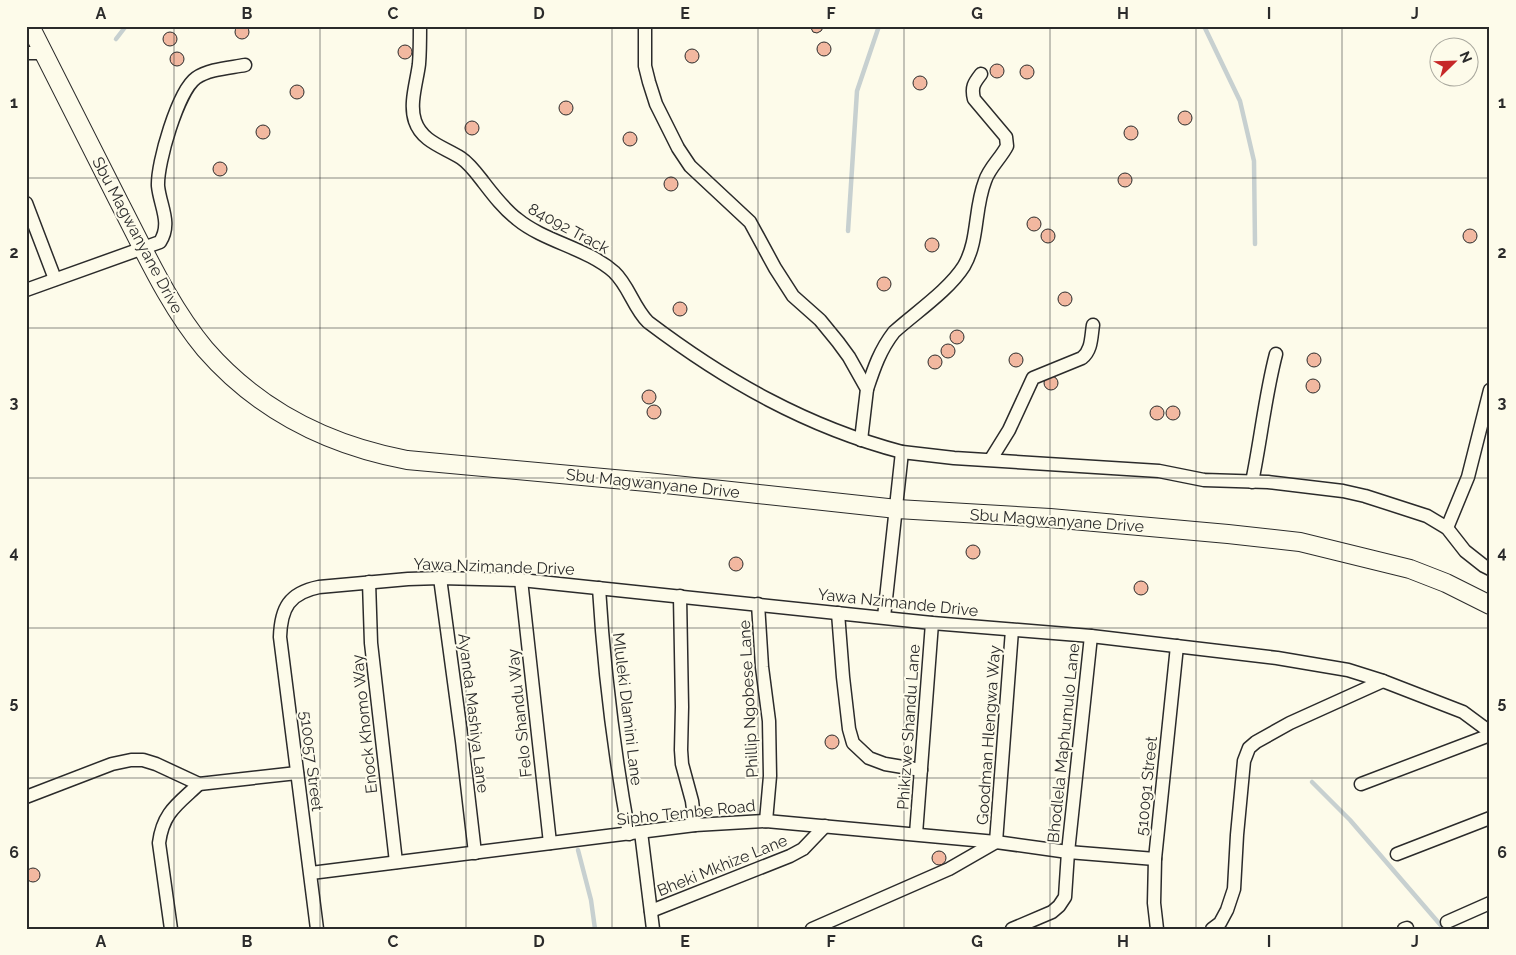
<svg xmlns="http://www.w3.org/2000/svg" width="1516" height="955" font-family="Raleway,sans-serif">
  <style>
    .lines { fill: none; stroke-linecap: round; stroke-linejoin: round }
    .stream { stroke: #c7d0d0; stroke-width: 4.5 }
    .building { fill: #f2b8a0; stroke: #2b2b2b }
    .street-casing { stroke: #2b2b2b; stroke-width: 15 }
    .secondary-casing { stroke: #2b2b2b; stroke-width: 20 }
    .street { stroke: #fdfbea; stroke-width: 12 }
    .secondary { stroke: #fdfbea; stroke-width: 18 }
    .grid { fill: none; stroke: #2b2b2b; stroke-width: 1; stroke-opacity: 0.55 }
    .labels { text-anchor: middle; stroke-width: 4; stroke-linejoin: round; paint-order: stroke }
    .street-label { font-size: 16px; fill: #2b2b2b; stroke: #fdfbea }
    .neatline { fill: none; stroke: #2b2b2b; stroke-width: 2 }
    .grid-label { font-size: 16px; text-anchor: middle; font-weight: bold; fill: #2b2b2b }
  </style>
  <rect width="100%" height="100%" fill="#fdfbea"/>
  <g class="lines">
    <g class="stream">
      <path d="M1204 26 1240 101 1254 161 1255 244"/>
      <path d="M116 39 126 26"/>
      <path d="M848 231 857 91 879 26"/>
      <path d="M1312 782 1350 820 1444 929"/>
      <path d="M578 850 591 900 595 929"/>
    </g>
  </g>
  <g class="building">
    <circle cx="242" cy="32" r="7"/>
    <path d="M810 26H824L821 31 817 33 813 32Z"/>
    <circle cx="170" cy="39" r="7"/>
    <circle cx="824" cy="49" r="7"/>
    <circle cx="405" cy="52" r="7"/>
    <circle cx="692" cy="56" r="7"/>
    <circle cx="177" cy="59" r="7"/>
    <circle cx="997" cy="71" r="7"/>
    <circle cx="1027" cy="72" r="7"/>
    <circle cx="920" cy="83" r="7"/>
    <circle cx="297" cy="92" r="7"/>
    <circle cx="566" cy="108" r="7"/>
    <circle cx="1185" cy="118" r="7"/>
    <circle cx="472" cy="128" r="7"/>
    <circle cx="263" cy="132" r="7"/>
    <circle cx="1131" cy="133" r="7"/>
    <circle cx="630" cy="139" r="7"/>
    <circle cx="220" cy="169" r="7"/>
    <circle cx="1125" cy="180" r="7"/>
    <circle cx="671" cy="184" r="7"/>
    <circle cx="1034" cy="224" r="7"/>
    <circle cx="1470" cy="236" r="7"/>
    <circle cx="1048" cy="236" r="7"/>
    <circle cx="932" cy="245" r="7"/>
    <circle cx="884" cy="284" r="7"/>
    <circle cx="1065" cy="299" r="7"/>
    <circle cx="680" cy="309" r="7"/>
    <circle cx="957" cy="337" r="7"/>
    <circle cx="948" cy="351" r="7"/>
    <circle cx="1314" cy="360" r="7"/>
    <circle cx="1016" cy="360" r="7"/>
    <circle cx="935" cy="362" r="7"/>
    <circle cx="1051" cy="383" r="7"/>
    <circle cx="1313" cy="386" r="7"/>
    <circle cx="649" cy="397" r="7"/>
    <circle cx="654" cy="412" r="7"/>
    <circle cx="1173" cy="413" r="7"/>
    <circle cx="1157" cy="413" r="7"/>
    <circle cx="973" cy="552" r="7"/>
    <circle cx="736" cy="564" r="7"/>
    <circle cx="1141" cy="588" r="7"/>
    <circle cx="832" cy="742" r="7"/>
    <circle cx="939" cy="858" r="7"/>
    <circle cx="33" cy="875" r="7"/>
  </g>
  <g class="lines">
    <defs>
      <g id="street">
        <path d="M420 26C420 39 420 52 419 64 417 81 409 104 415 121 422 142 444 147 461 158 470 164 477 174 484 183 494 196 504 209 517 219 545 242 587 248 614 272 629 286 633 307 648 322 726 381 807 427 902 452"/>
        <path d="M645 26V66L649 82 656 104 678 148 690 166 750 222 775 268 793 296 820 320 838 342 849 357 867 389 861 440"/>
        <path d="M26 53H43"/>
        <path d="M26 203 55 279"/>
        <path d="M26 290 160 242C172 223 160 206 158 186 157 163 178 91 196 78 209 69 229 68 245 65"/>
        <path d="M867 389C874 368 880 350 894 332 915 313 949 290 964 266 979 240 974 209 985 181 989 168 1001 158 1007 146L1006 137 974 99C971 87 974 83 981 74"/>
        <path d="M991 459 1009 430 1033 378 1082 358C1092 350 1091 337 1093 325"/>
        <path d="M1252 482C1261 439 1265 396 1276 354"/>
        <path d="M1447 528 1468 477 1490 390"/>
        <path d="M440 578 462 741 475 853"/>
        <path d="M521 580 550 843"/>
        <path d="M369 582 371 643 396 862"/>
        <path d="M599 588C604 671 614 752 629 834"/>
        <path d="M680 596 682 707 681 750 682 764 692 801 695 825"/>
        <path d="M758 604 762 667 769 721 770 776 766 821"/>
        <path d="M838 613 843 677 849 729 853 743 869 758 885 764 921 770"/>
        <path d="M884 617 902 452 954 458 1159 471 1204 480 1268 482 1343 491 1365 496 1427 516 1447 528 1465 551 1484 566 1490 569"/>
        <path d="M1361 784 1490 735"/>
        <path d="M26 797 112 764 131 760H143L156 764 199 784 297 773"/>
        <path d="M641 832 653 929"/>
        <path d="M916 834 932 623"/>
        <path d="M1397 854 1490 818"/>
        <path d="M311 873 695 825 766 821 996 842 1068 852 1155 859"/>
        <path d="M651 911 790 856 803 849 825 826"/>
        <path d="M1447 922 1490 903"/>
        <path d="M171 929 159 843C163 812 178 804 199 784"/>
        <path d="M317 929 280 637C281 608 289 593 319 587L408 579 440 578 521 580 932 623 1091 636 1277 658 1348 670 1383 681 1463 712 1490 732"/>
        <path d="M812 929 949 869 996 842 1012 630"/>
        <path d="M1012 929 1052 912 1059 906 1065 897 1068 852 1091 636"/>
        <path d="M1157 929 1154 903 1155 859 1177 646"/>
        <path d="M1212 929 1220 923 1227 910 1234 889 1237 835 1244 761 1249 748 1256 742 1290 723 1383 681"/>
        <path d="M1404 929 1407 928"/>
      </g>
      <path id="secondary" d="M30 26C60 85 89 143 119 202 145 252 169 306 205 349 258 410 328 445 407 460L647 482 897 509 1050 518 1228 534 1300 542 1410 569 1446 583 1490 605"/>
    </defs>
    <use href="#street" class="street-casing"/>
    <use href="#secondary" class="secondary-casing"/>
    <use href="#street" class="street"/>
    <use href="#secondary" class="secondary"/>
  </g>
  <path class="grid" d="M174 26V929M320 26V929M466 26V929M612 26V929M758 26V929M904 26V929M1050 26V929M1196 26V929M1342 26V929M26 178H1490M26 328H1490M26 478H1490M26 628H1490M26 778H1490"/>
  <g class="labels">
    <g class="street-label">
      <text transform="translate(569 228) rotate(28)" y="6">84092 Track</text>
      <text transform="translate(138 235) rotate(62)" y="6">Sbu Magwanyane Drive</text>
      <text transform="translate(653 483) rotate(6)" y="6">Sbu Magwanyane Drive</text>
      <text transform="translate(1057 520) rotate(4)" y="6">Sbu Magwanyane Drive</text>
      <text transform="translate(494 566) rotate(2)" y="6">Yawa Nzimande Drive</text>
      <text transform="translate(898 602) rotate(6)" y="6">Yawa Nzimande Drive</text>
      <text transform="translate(748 699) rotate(-93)" y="6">Phillip Ngobese Lane</text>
      <text transform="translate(628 709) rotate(83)" y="6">Mluleki Dlamini Lane</text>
      <text transform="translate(474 713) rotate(83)" y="6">Ayanda Mashiya Lane</text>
      <text transform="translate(519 713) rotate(-96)" y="6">Felo Shandu Way</text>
      <text transform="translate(364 724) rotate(-96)" y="6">Enock Khomo Way</text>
      <text transform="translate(908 727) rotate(-86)" y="6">Phikizwe Shandu Lane</text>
      <text transform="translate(988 735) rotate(-86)" y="6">Goodman Hlengwa Way</text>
      <text transform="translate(1063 743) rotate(-84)" y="6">Bhodlela Maphumulo Lane</text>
      <text transform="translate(312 761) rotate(83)" y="6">510057 Street</text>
      <text transform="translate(1146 786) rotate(-84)" y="6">510091 Street</text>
      <text transform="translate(686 812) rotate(-6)" y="6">Sipho Tembe Road</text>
      <text transform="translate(722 865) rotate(-22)" y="6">Bheki Mkhize Lane</text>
    </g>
  </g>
  <rect width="1516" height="955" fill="none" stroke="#fdfbea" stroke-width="55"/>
  <g transform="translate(1454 62) rotate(67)"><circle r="24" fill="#fdfbea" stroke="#a9a89e"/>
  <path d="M0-4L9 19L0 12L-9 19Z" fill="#c62828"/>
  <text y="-8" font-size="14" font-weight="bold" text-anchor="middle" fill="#2b2b2b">N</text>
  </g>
  <rect x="28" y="28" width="1460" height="900" class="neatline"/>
  <g class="grid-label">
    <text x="101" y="19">A</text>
    <text x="247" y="19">B</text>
    <text x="393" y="19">C</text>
    <text x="539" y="19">D</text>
    <text x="685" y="19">E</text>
    <text x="831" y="19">F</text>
    <text x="977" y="19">G</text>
    <text x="1123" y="19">H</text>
    <text x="1269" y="19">I</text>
    <text x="1415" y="19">J</text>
    <text x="14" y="108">1</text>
    <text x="1502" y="108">1</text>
    <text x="14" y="258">2</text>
    <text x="1502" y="258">2</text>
    <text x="14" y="408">3</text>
    <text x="1502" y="408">3</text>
    <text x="14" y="558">4</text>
    <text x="1502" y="558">4</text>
    <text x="14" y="708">5</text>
    <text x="1502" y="708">5</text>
    <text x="14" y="858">6</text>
    <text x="1502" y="858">6</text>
    <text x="101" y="947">A</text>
    <text x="247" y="947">B</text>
    <text x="393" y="947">C</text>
    <text x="539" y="947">D</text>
    <text x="685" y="947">E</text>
    <text x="831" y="947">F</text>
    <text x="977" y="947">G</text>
    <text x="1123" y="947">H</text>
    <text x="1269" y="947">I</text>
    <text x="1415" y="947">J</text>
  </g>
</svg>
